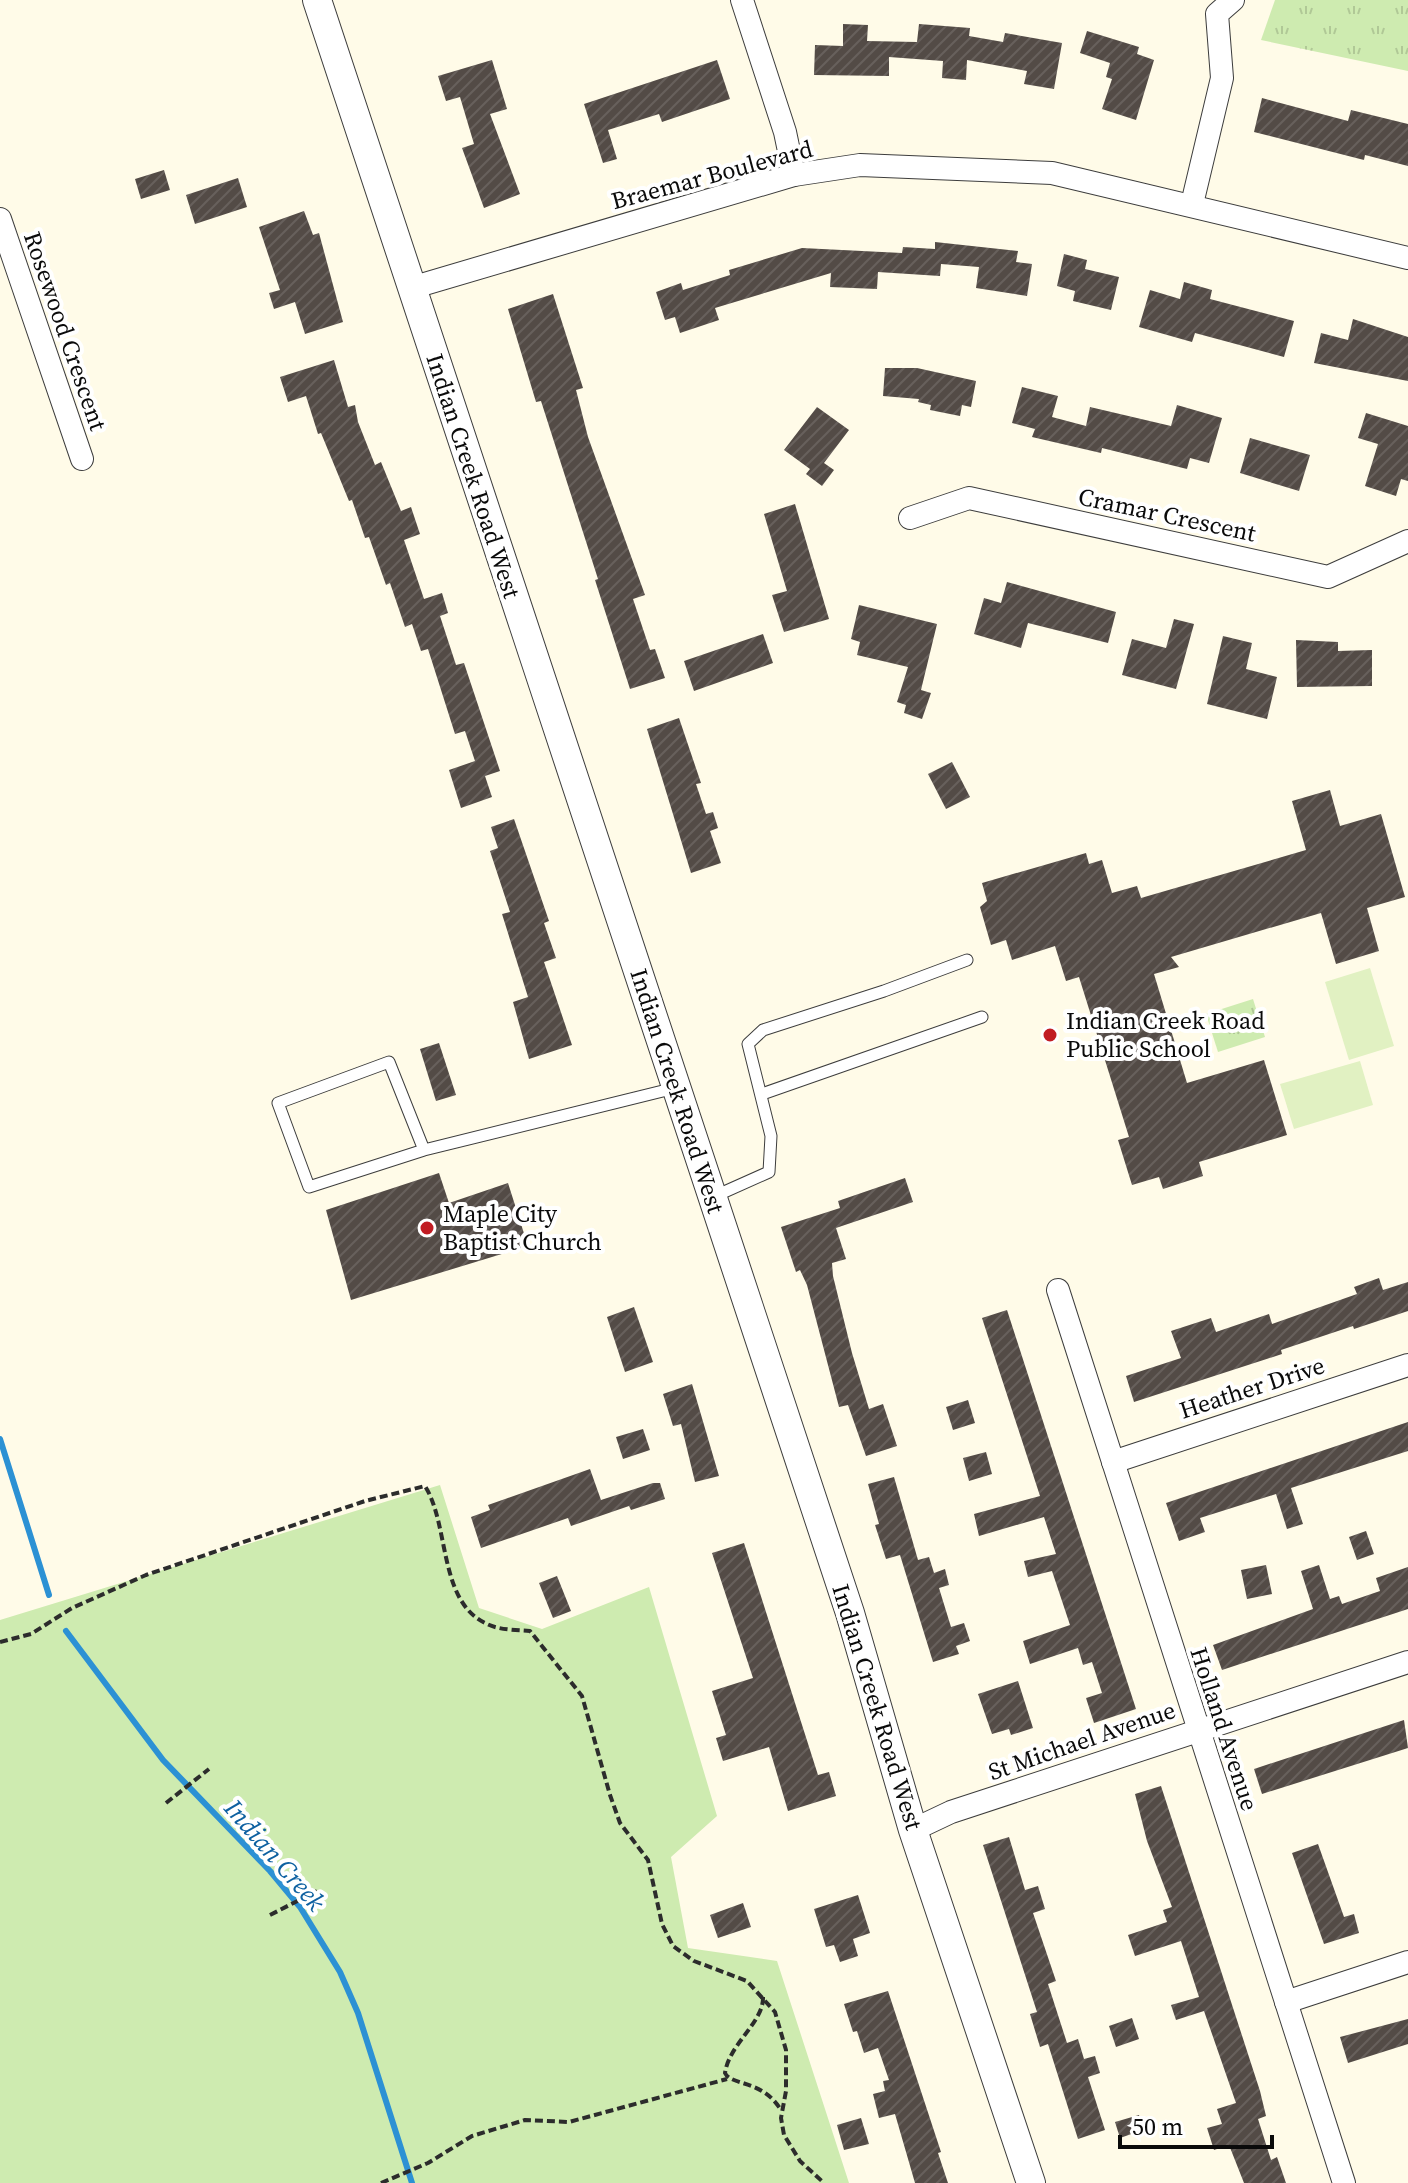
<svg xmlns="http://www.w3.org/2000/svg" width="1408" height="2183" font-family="'Source Serif 4',serif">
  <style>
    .grass { fill: #ceebb0 }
    .park { fill: url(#park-tufts) }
    .pitch { fill: #e1f1c2 }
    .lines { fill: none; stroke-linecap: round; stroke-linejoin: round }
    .stream { stroke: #2c91d4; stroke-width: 6 }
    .building { fill: url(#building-hatch) }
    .service-casing { stroke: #3d3d3d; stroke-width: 13 }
    .minor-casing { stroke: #3d3d3d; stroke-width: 24 }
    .tertiary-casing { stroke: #3d3d3d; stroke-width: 30 }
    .path { stroke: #2c2c2c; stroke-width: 4; stroke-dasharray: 8 4; stroke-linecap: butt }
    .service { stroke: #fff; stroke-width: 11 }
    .minor { stroke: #fff; stroke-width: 22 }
    .tertiary { stroke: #fff; stroke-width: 28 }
    .poi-dot { fill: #c11c23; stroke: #fff; stroke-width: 3 }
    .labels { text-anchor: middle; stroke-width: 8; stroke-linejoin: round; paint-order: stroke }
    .street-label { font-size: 24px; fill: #0a0a0a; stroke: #fff }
    .poi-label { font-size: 24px; fill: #0a0a0a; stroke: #fff; text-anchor: start }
    .water-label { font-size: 26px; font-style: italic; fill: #0e61a1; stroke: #fff }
  </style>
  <defs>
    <pattern id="park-tufts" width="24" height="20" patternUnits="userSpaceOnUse" patternTransform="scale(2)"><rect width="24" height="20" fill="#ceebb0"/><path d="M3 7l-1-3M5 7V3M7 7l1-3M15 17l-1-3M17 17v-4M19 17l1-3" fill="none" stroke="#b0c896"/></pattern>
    <pattern id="building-hatch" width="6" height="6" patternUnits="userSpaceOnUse" patternTransform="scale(2)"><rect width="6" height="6" fill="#534b46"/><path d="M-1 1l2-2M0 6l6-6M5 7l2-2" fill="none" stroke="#67605c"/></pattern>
  </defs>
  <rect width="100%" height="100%" fill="#fffbe8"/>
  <path class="grass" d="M440 1485 479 1608 542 1629 649 1587 717 1816 671 1857 688 1948 777 1961 849 2183H0V1620Z"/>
  <g class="park">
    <path d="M1275 0H1408V71L1261 40Z"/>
    <path d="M1253 999 1265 1037 1218 1052 1206 1014Z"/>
  </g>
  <g class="pitch">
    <path d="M1370 968 1394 1046 1349 1060 1325 982Z"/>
    <path d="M1360 1061 1373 1105 1294 1129 1280 1084Z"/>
  </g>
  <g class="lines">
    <g class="stream">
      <path d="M0 1439 49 1595"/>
      <path d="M66 1631 163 1760 270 1871 300 1907 340 1972 358 2013 412 2183"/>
    </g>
  </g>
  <g class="building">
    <path d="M843 24 868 25 867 41 917 42 919 24 970 28 969 36 1003 42 1005 33 1062 43 1054 89 1024 84 1027 71 967 60 966 80 942 78 943 61 889 57V76L814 75 815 45 843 46Z"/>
    <path d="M1087 31 1139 47 1137 54 1154 60 1136 120 1102 109 1112 79 1106 77 1110 63 1080 53Z"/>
    <path d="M492 60 507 109 490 114 520 194 484 208 462 148 474 144 460 97 446 101 438 76Z"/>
    <path d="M717 60 730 99 662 122 659 114 608 130 617 159 603 163 584 104Z"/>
    <path d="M1262 98 1348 121 1351 110 1408 124V166L1365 155 1364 160 1254 132Z"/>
    <path d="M164 170 170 190 141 199 135 179Z"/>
    <path d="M238 178 247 207 195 224 186 195Z"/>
    <path d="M304 211 313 235 319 233 343 322 305 334 295 302 274 309 269 293 280 290 259 227Z"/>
    <path d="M935 242 1018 251 1016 262 1032 264 1027 296 976 288 979 267 941 264 940 276 878 272 877 289 830 287 831 273 715 308 719 320 680 333 675 317 665 320 656 292 681 283 683 290 730 275 729 270 802 248 902 253 903 247 935 249Z"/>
    <path d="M1064 254 1087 260 1085 269 1119 277 1111 310 1073 301 1075 291 1057 286Z"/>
    <path d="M1184 282 1212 290 1210 299 1294 321 1284 357 1195 333 1192 342 1139 327 1150 290 1180 299Z"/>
    <path d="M553 294 583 388 576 390 588 437 645 595 633 599 650 650 655 649 665 678 630 689 595 580 598 579 541 401 536 402 508 309Z"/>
    <path d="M1353 319 1408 337V381L1314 363 1321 333 1348 340Z"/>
    <path d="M334 360 348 407 355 405 358 422 375 465 381 462 401 511 411 507 420 534 404 540 424 599 442 593 448 613 440 616 456 665 464 663 500 771 485 776 492 797 461 808 449 770 475 761 465 731 455 734 428 649 421 651 412 624 405 627 390 583 386 585 369 537 365 538 352 500 349 501 321 433 318 434 306 396 288 402 280 377Z"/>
    <path d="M885 368H917L976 381 971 407 962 405 960 416 930 410 931 405 918 402 919 399 883 396Z"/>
    <path d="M1022 387 1058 396 1052 417 1086 426 1090 407 1171 426 1177 405 1222 418 1209 463 1190 458 1187 469 1102 448 1101 453 1032 437 1035 429 1012 423Z"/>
    <path d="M817 407 849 430 824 463 834 470 822 486 806 474 810 469 784 450Z"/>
    <path d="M1366 413 1408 426V481L1401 479 1396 496 1365 486 1378 444 1358 438Z"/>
    <path d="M1250 438 1310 455 1299 491 1240 473Z"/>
    <path d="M795 504 829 619 784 632 772 595 787 591 764 514Z"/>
    <path d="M1007 582 1116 612 1108 643 1028 623 1021 648 974 634 984 598 1001 603Z"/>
    <path d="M859 605 937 624 921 690 931 693 922 719 904 713 906 705 897 702 908 667 857 655 860 642 851 639Z"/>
    <path d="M1174 619 1194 624 1176 689 1122 675 1132 639 1166 648Z"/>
    <path d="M763 634 773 663 694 691 684 661Z"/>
    <path d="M1223 636 1252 643 1246 669 1277 677 1267 719 1207 704Z"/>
    <path d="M1296 640 1338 642V651L1372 650V686L1297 687Z"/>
    <path d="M679 718 701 783 696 784 706 814 713 812 718 828 710 831 721 863 691 873 647 729Z"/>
    <path d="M952 762 970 797 946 809 928 774Z"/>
    <path d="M1330 790 1340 826 1381 814 1405 897 1367 908 1379 951 1336 964 1321 913 1171 957 1179 967 1154 974 1187 1083 1264 1060 1287 1135 1199 1162 1203 1176 1163 1189 1159 1177 1132 1185 1118 1140 1129 1137 1079 977 1066 981 1055 946 1012 960 1006 940 991 945 980 907 987 901 982 883 1086 853 1089 864 1102 860 1112 893 1137 886 1141 898 1306 850 1292 801Z"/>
    <path d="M514 819 549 921 544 923 556 958 544 962 572 1045 529 1059 513 1002 528 997 502 914 510 912 490 851 498 848 491 827Z"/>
    <path d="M439 1043 456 1095 436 1101 420 1049Z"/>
    <path d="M439 1173 449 1203 508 1183 528 1246 351 1300 326 1210Z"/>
    <path d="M905 1178 913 1202 836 1228 846 1259 832 1263 833 1276 852 1353 869 1409 883 1404 897 1446 866 1456 848 1405 839 1407 807 1285 800 1270 796 1272 781 1227 840 1208 838 1201Z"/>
    <path d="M1379 1278 1383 1290 1408 1282V1311L1354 1329 1353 1326 1281 1350 1282 1354 1134 1402 1126 1376 1181 1358 1171 1331 1211 1318 1216 1332 1269 1314 1272 1324 1357 1294 1354 1287Z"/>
    <path d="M634 1307 653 1362 625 1372 607 1317Z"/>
    <path d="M1007 1310 1136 1709 1094 1723 1086 1698 1102 1693 1092 1662 1083 1665 1078 1648 1030 1664 1023 1641 1070 1625 1052 1571 1028 1577 1024 1561 1056 1554 1044 1517 979 1536 974 1514 1040 1496 982 1318Z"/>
    <path d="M692 1384 719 1476 695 1482 681 1424 673 1426 663 1394Z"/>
    <path d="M968 1400 975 1423 953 1430 946 1407Z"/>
    <path d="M1408 1422V1451L1291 1488 1303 1524 1287 1529 1276 1494 1200 1518 1205 1532 1179 1541 1166 1503Z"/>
    <path d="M643 1429 650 1450 623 1459 616 1437Z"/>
    <path d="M986 1452 992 1474 969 1481 963 1458Z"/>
    <path d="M590 1469 601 1500 653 1483H660L665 1499 631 1510 629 1506 571 1526 568 1518 481 1548 471 1517 490 1510 488 1505Z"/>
    <path d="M894 1477 918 1560 929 1557 934 1573 945 1569 949 1585 939 1588 951 1627 964 1623 970 1641 956 1646 959 1654 933 1662 900 1555 886 1559 875 1525 879 1524 868 1484Z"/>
    <path d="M1366 1531 1374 1554 1357 1560 1349 1537Z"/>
    <path d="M744 1543 818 1775 829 1772 836 1796 788 1811 769 1747 723 1761 716 1738 726 1735 712 1691 753 1678 712 1553Z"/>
    <path d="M1266 1565 1272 1594 1247 1599 1241 1570Z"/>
    <path d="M1319 1565 1330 1599 1339 1596 1342 1604 1380 1591 1376 1578 1408 1567V1609L1222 1670 1213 1645 1313 1609 1301 1571Z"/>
    <path d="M557 1576 571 1611 553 1618 539 1583Z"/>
    <path d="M1018 1681 1033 1728 1011 1735 1009 1729 992 1734 978 1694Z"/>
    <path d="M1404 1720 1408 1748 1262 1794 1254 1769Z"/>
    <path d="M1161 1786 1260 2091 1266 2116 1258 2119 1271 2160 1277 2157 1286 2183H1244L1229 2145 1214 2150 1207 2128 1222 2124 1217 2109 1236 2103 1204 2011 1176 2020 1171 2005 1199 1997 1181 1941 1135 1956 1128 1935 1167 1922 1163 1910 1172 1907 1147 1841 1135 1794Z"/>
    <path d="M1009 1837 1025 1890 1038 1886 1045 1909 1033 1913 1056 1981 1048 1984 1067 2043 1078 2039 1084 2059 1095 2056 1100 2073 1088 2077 1105 2130 1078 2139 1048 2044 1040 2047 1030 2014 1037 2012 983 1845Z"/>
    <path d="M1318 1844 1344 1917 1354 1914 1359 1933 1324 1944 1292 1853Z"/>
    <path d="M858 1895 870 1933 853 1939 858 1956 840 1962 834 1945 826 1947 814 1909Z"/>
    <path d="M743 1903 751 1927 718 1938 710 1915Z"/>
    <path d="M888 1991 941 2152 938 2153 948 2183H915L895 2114 879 2118 873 2094 885 2091 883 2081 889 2080 878 2048 864 2053 857 2031 853 2032 844 2004Z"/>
    <path d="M1132 2018 1139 2039 1116 2047 1109 2026Z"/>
    <path d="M1408 2019V2044L1348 2063 1340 2037Z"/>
    <path d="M1139 2115 1143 2130 1120 2138 1115 2122Z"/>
    <path d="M861 2118 869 2144 844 2150 837 2125Z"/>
  </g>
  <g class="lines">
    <defs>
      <g id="service">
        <path d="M762 1094 982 1017"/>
        <path d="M424 1150 389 1062 278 1103 309 1187 424 1150 675 1088"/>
        <path d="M713 1197 769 1172 771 1136 748 1044 763 1030 884 991 967 960"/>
      </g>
      <g id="minor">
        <path d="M742 0 785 132 794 175"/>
        <path d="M1192 204 1222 78 1217 14 1233 0"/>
        <path d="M0 219 82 459"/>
        <path d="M411 288 794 175 860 165 1052 173 1408 258"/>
        <path d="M910 518 969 498 1328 577 1408 541"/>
        <path d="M1058 1290 1344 2183"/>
        <path d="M1113 1462 1408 1365"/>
        <path d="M913 1830 951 1812 1408 1662"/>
        <path d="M1286 2002 1408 1962"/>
      </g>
      <path id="tertiary" d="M317 0 850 1613 913 1830 1031 2183"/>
    </defs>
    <use href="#service" class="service-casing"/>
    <use href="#minor" class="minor-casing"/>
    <use href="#tertiary" class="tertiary-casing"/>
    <g class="path">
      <path d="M0 1642 31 1634 72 1608 146 1575 365 1501 425 1486C450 1526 438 1602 487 1624 499 1630 516 1630 530 1631L582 1696 610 1795 620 1823 648 1860 662 1924 673 1946 694 1961 747 1981 775 2012 786 2050V2091L781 2118 784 2135 800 2161 824 2183"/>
      <path d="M166 1803 209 1769"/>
      <path d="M270 1915 317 1891"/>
      <path d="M763 1997C764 2022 729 2044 725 2073 731 2086 762 2079 781 2110"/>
      <path d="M381 2183 428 2163 472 2136 525 2120 569 2122 727 2079"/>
    </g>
    <use href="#service" class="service"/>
    <use href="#minor" class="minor"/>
    <use href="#tertiary" class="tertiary"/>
  </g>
  <g class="poi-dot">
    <circle cx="1050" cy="1035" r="8"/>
    <circle cx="427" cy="1228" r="8"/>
  </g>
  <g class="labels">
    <g class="street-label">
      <text transform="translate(712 175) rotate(-15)" y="8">Braemar Boulevard</text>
      <text transform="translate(65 331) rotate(71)" y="8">Rosewood Crescent</text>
      <text transform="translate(473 476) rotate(72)" y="8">Indian Creek Road West</text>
      <text transform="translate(1167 515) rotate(12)" y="8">Cramar Crescent</text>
      <text transform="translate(677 1091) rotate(72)" y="8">Indian Creek Road West</text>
      <text transform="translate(1252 1388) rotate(-18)" y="8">Heather Drive</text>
      <text transform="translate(877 1707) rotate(73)" y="8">Indian Creek Road West</text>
      <text transform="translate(1224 1729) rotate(72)" y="8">Holland Avenue</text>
      <text transform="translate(1082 1741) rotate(-19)" y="8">St Michael Avenue</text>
    </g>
    <g class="poi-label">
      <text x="1066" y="1029">Indian Creek Road<tspan x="1066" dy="28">Public School</tspan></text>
      <text x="443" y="1222">Maple City<tspan x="443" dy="28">Baptist Church</tspan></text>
    </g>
    <g class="water-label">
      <text transform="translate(275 1855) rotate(49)" y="9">Indian Creek</text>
    </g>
  </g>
  <path d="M1120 2135v12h152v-12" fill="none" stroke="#0a0a0a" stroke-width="4"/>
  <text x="1132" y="2135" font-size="24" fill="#0a0a0a" stroke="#ffffff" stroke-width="6" paint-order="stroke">50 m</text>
</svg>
